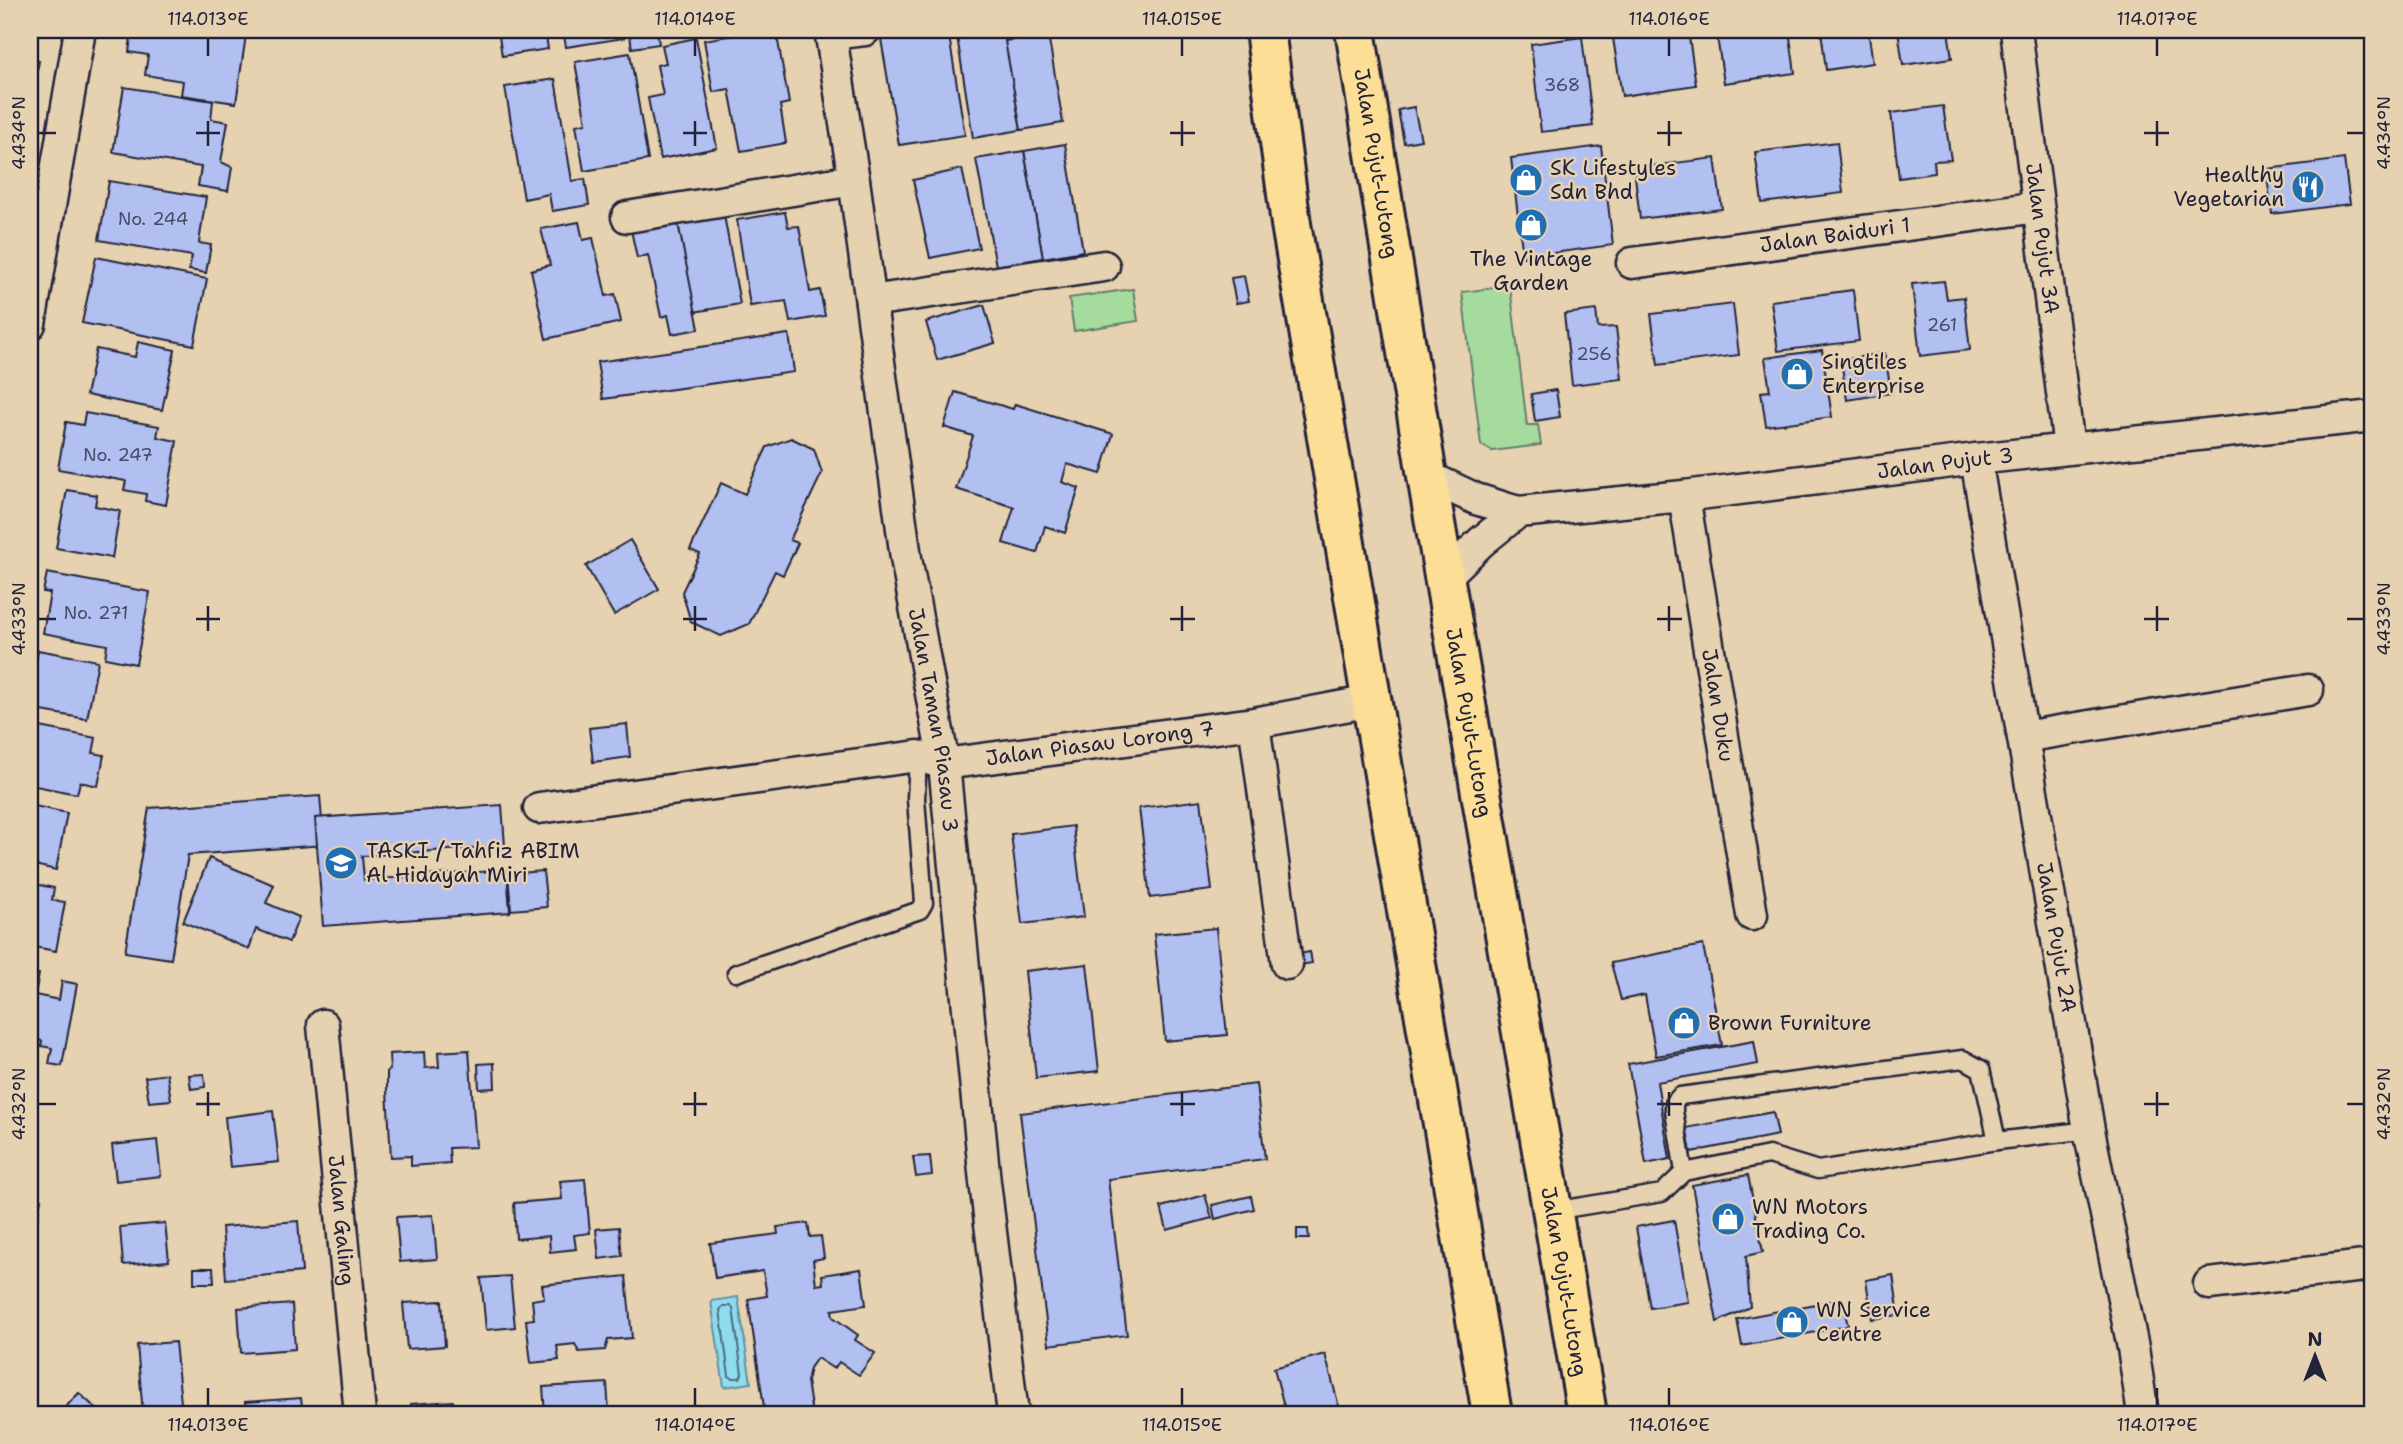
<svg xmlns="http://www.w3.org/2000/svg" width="2403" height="1444" font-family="'Shantell Sans',sans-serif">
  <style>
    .green { fill: #a6db9e; stroke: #647e6c; stroke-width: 2 }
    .water { fill: #8fdcee; stroke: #6392a6; stroke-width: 2 }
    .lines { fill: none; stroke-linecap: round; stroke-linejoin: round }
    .shore { stroke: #4e6c83; stroke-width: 2 }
    .building { fill: #b1c0f0; stroke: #22223b; stroke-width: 2 }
    .service-casing { stroke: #22223b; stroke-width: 21 }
    .minor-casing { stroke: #22223b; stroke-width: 35 }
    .trunk-casing { stroke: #22223b; stroke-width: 44 }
    .service { stroke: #e6d2b0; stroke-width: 16 }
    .minor { stroke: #e6d2b0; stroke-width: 30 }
    .trunk { stroke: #fdde96; stroke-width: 38 }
    .ticks { fill: none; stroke: #22223b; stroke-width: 2.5 }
    .labels { text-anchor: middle; stroke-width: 5; stroke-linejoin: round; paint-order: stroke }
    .number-label { font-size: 18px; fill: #464a68 }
    .street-label { font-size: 21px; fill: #22223b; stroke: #e6d2b0 }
    .poi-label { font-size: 21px; fill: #22223b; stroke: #e6d2b0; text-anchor: start }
    .neatline { fill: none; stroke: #22223b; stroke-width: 2.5 }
    .ticks-label { font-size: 18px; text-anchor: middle; fill: #22223b }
  </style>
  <rect width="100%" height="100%" fill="#e6d2b0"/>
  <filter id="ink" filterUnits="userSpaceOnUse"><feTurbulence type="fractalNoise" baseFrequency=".0143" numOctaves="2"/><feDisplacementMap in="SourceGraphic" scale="14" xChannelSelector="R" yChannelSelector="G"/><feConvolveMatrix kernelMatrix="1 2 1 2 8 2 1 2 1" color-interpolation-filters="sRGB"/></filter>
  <g filter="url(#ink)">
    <g class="green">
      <path d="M1510 286 1527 425H1538L1541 445 1492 451 1481 445 1462 292Z"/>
      <path d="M1133 289 1138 321 1074 331 1069 298Z"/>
    </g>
    <path class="water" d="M738 1297 751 1383 724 1387 711 1301Z"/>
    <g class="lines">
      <path class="shore" d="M723 1306H730L733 1308 742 1374 740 1378H732L729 1376 720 1310Z"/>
    </g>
    <g class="building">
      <path d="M132 30H211L246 35 236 103 181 95 183 81 145 75 148 55 129 52Z"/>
      <path d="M498 30H545L548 49 502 56Z"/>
      <path d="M563 30H623L624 38 566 47Z"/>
      <path d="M629 30H657L659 44 632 48Z"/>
      <path d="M763 30H776L789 103 780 105 786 143 741 151 729 89 713 92 704 40Z"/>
      <path d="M937 30H948L965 135 899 145 881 39Z"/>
      <path d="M956 30H1004L1021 130 973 138Z"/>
      <path d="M1672 30H1688L1696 85 1622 96 1613 38Z"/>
      <path d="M1716 30H1789L1795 73 1724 83Z"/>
      <path d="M1821 30H1868L1873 63 1826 70Z"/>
      <path d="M1898 30H1948L1952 58 1903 65Z"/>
      <path d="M1048 34 1063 123 1021 130 1005 41Z"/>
      <path d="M1582 37 1593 126 1541 132 1531 44Z"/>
      <path d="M696 38 717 148 660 159 648 98 663 95 657 65 666 63 662 45Z"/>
      <path d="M630 53 648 160 584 171 576 125 586 123 575 62Z"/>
      <path d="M30 59 39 61 30 107Z"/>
      <path d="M555 79 572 181 585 179 589 205 552 211 549 194 524 199 505 87Z"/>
      <path d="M124 87 213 101 211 119 228 122 221 162 232 167 228 191 198 186 201 167 113 152Z"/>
      <path d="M1943 106 1951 160 1934 161 1935 173 1899 178 1891 113Z"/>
      <path d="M1414 107 1421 140 1404 143 1398 110Z"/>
      <path d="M1837 142 1843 193 1762 203 1755 152Z"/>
      <path d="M1065 144 1083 251 1043 258 1024 151Z"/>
      <path d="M1601 146 1613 245 1523 257 1511 158Z"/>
      <path d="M1024 151 1043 258 996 266 976 159Z"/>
      <path d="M1715 158 1722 209 1640 219 1634 168Z"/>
      <path d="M2344 159 2350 204 2272 214 2266 169Z"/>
      <path d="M962 169 979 248 930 258 913 180Z"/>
      <path d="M109 181 206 197 199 243 211 245 206 273 189 270 192 256 99 240Z"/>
      <path d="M785 212 788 227 799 226 810 292 820 290 825 316 790 322 786 301 750 306 737 220Z"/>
      <path d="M724 215 740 304 694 312 678 223Z"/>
      <path d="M579 222 583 240 593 238 606 296 615 294 621 322 546 339 531 270 550 265 541 229Z"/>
      <path d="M678 223 699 329 672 334 668 315 661 317 648 255 637 258 631 230Z"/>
      <path d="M96 257 207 279 194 345 82 323Z"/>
      <path d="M1244 276 1249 301 1236 303 1231 278Z"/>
      <path d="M1944 281 1947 299 1964 297 1970 350 1920 356 1912 284Z"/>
      <path d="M1853 290 1859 341 1778 351 1771 301Z"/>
      <path d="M1733 304 1739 355 1658 365 1651 314Z"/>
      <path d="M984 305 995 343 937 360 926 322Z"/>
      <path d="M1596 310 1598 328 1616 327 1622 379 1572 385 1564 314Z"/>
      <path d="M789 334 794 372 603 399 597 362Z"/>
      <path d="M138 342 175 350 162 410 86 395 96 349 135 357Z"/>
      <path d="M1822 350 1832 417 1766 426 1761 392 1770 391 1765 358Z"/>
      <path d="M1885 353 1891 393 1847 400 1841 360Z"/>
      <path d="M1556 390 1560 417 1535 421 1531 394Z"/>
      <path d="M955 392 1013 409 1015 404 1113 434 1101 474 1067 464 1062 482 1079 488 1065 533 1045 526 1037 553 1003 543 1014 507 956 489 973 436 944 427Z"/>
      <path d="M85 413 159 426 157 437 177 441 166 505 145 501 146 494 124 490 126 481 58 469 66 422 83 425Z"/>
      <path d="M791 438 814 449 822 473 790 540 798 543 783 575 775 571 749 624 721 636 691 622 682 592 700 554 690 550 721 483 745 494 767 447Z"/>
      <path d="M67 490 97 495 95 506 120 511 112 558 56 548Z"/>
      <path d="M630 540 659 589 614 615 586 566Z"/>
      <path d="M47 573 150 592 136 664 105 658 107 645 43 633 50 593 43 592Z"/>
      <path d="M38 650 98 661 87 719 30 709V696Z"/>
      <path d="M627 724 630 757 593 762 589 728Z"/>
      <path d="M30 725 96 738 93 753 104 755 98 786 80 782 77 794 30 785Z"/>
      <path d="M320 796 324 845 188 855 171 959 125 952 149 808Z"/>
      <path d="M1201 800 1212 890 1150 898 1139 808Z"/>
      <path d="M30 805 67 813 56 870 30 864Z"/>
      <path d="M502 805 505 846 362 856 364 880 507 870 510 912 323 926 315 818Z"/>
      <path d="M1073 826 1084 917 1022 924 1011 834Z"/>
      <path d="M209 858 274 885 266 903 299 917 289 942 256 929 249 949 183 922Z"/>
      <path d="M543 871 547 907 511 910 508 874Z"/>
      <path d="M30 883 54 888 52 900 65 902 56 951 34 947 33 954 30 953Z"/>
      <path d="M1216 928 1227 1035 1165 1041 1154 934Z"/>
      <path d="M1703 945 1722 1045 1656 1056 1645 995 1621 1000 1611 963Z"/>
      <path d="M1310 952 1312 963 1300 965 1299 954Z"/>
      <path d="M1087 964 1099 1071 1036 1078 1025 971Z"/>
      <path d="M30 973 39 974 35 995 59 1000 62 981 77 984 62 1066 49 1064 52 1048 41 1046 42 1041 30 1038Z"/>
      <path d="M1754 1041 1758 1064 1657 1082 1670 1159 1646 1164 1628 1064Z"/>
      <path d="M469 1050 476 1147 449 1148 450 1163 411 1166V1156L391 1157 387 1091V1071L390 1070 389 1054 424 1052 425 1068 439 1067 438 1052Z"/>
      <path d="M494 1063 495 1088 479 1089 478 1064Z"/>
      <path d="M167 1074 171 1100 149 1102 145 1077Z"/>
      <path d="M204 1074 205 1087 191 1089 189 1075Z"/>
      <path d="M1256 1084 1265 1159 1108 1179 1127 1335 1049 1345 1020 1113Z"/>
      <path d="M273 1111 279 1162 230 1167 225 1117Z"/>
      <path d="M1773 1112 1778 1135 1691 1152 1686 1128Z"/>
      <path d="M157 1140 161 1176 116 1181 112 1145Z"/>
      <path d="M930 1156 932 1175 916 1177 913 1157Z"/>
      <path d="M1748 1175 1763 1252 1746 1256 1750 1307 1717 1322 1692 1185Z"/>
      <path d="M585 1179 590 1233 574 1235 576 1249 550 1252 549 1236 516 1239 514 1203 562 1199 560 1181Z"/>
      <path d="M1205 1195 1212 1218 1167 1230 1161 1207Z"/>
      <path d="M1251 1196 1254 1209 1215 1219 1212 1205Z"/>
      <path d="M30 1197 41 1199 30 1262Z"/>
      <path d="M433 1215 437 1259 400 1262 396 1217Z"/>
      <path d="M1674 1220 1688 1302 1650 1308 1636 1227Z"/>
      <path d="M298 1221 302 1272 226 1279 222 1227Z"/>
      <path d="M165 1223 169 1261 123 1265 120 1227Z"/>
      <path d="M808 1223 810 1237 821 1236 824 1258 813 1260 816 1285 823 1284 822 1275 861 1269 866 1305 832 1310 833 1317 858 1335 855 1340 875 1353 859 1375 839 1362 834 1369 817 1358 810 1368 807 1381 812 1414H765L748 1299 767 1296 763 1271 715 1278 710 1243 778 1234 777 1227Z"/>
      <path d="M619 1227 622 1256 599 1259 596 1229Z"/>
      <path d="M1297 1229H1308L1309 1239H1297Z"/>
      <path d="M194 1268H213L214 1283H194Z"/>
      <path d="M1893 1275 1899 1315 1872 1319 1866 1280Z"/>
      <path d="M510 1276 515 1327 486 1330 481 1278Z"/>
      <path d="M626 1276 632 1338 608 1340 605 1350 579 1352 575 1344 557 1346 559 1360 531 1363 526 1320 534 1319 532 1300 544 1298 542 1285Z"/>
      <path d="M1842 1299 1848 1326 1742 1346 1737 1319Z"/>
      <path d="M442 1301 445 1346 407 1349 403 1303Z"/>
      <path d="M292 1304 295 1349 241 1353 238 1308Z"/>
      <path d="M175 1342 182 1413 143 1414 137 1345Z"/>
      <path d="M1325 1354 1341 1414H1286L1274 1368Z"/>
      <path d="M607 1383 609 1414H545L543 1387Z"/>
      <path d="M79 1393 102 1414H51L55 1410 59 1414Z"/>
      <path d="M301 1398 303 1414H246L245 1402Z"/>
      <path d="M453 1401 454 1414H412L411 1404Z"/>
      <path d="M513 1410V1414H482V1412Z"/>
    </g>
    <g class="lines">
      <defs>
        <g id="service">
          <path d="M736 973 920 910 924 903 916 799 918 756"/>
          <path d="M1684 1172 1674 1111V1103L1680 1096 1963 1059 1981 1069 1997 1141"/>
          <path d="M1553 1211 1662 1193 1684 1172 1769 1155 1818 1170 1997 1141 2089 1130"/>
        </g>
        <g id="minor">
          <path id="s1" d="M830 30 854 180 906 558 944 764 985 1182 1013 1414"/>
          <path id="s2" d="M2016 30 2069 448"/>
          <path d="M831 34 865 30"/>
          <path d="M627 217 854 180"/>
          <path id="s3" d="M1632 263 2038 207"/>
          <path d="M871 301 1104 266"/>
          <path d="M30 324 80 30"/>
          <path id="s4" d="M1976 459 2089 1130 2133 1348 2143 1414"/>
          <path id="s5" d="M1427 476 1476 499 1518 512 1684 496 1976 459 2373 416"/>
          <path id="s6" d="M1684 496 1752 915"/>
          <path d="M1444 578 1481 542 1518 512"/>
          <path d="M1254 723 1287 964"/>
          <path d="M2023 737 2308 690"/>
          <path id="s7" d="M539 808 918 756 944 764 1254 723 1371 701"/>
          <path id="s8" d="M323 1025 360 1414"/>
          <path d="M2209 1284 2373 1265"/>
        </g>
        <g id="trunk">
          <path d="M1265 30 1291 224 1492 1414"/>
          <path id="s9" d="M1355 30 1427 476 1587 1414"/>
        </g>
      </defs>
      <use href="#service" class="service-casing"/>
      <use href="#minor" class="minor-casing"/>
      <use href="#trunk" class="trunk-casing"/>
      <use href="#service" class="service"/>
      <use href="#minor" class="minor"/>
      <use href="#trunk" class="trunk"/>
    </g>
  </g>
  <path class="ticks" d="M208 38V56M695 38V56M1182 38V56M1669 38V56M2157 38V56M208 121V146M695 121V146M1182 121V146M1669 121V146M2157 121V146M38 133H56M196 133H220M683 133H707M1170 133H1195M1657 133H1682M2144 133H2169M2347 133H2364M208 606V631M695 606V631M1182 606V631M1669 606V631M2157 606V631M38 619H56M196 619H220M683 619H707M1170 619H1195M1657 619H1682M2144 619H2169M2347 619H2364M208 1092V1116M695 1092V1116M1182 1092V1116M1669 1092V1116M2157 1092V1116M38 1104H56M196 1104H220M683 1104H707M1170 1104H1195M1657 1104H1682M2144 1104H2169M2347 1104H2364M208 1388V1406M695 1388V1406M1182 1388V1406M1669 1388V1406M2157 1388V1406"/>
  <defs>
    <symbol id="shop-disc" viewBox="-11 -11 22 22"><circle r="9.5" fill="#1f6fb2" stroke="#e6d2b0"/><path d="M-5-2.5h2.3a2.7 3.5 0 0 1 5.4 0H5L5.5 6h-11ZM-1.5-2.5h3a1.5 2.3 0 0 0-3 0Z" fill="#fff"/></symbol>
    <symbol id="restaurant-disc" viewBox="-11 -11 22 22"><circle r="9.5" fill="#1f6fb2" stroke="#e6d2b0"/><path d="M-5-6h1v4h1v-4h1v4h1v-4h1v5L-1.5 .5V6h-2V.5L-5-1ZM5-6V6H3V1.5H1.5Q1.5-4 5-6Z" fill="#fff"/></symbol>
    <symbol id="school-disc" viewBox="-11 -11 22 22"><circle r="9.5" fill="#1f6fb2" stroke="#e6d2b0"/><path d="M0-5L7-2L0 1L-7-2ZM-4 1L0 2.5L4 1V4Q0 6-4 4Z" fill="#fff"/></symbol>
  </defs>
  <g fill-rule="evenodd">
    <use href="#shop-disc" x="1507" y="161" width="38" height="38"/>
    <use href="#restaurant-disc" x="2289" y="168" width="38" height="38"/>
    <use href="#shop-disc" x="1512" y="206" width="38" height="38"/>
    <use href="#shop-disc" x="1778" y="355" width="38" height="38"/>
    <use href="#school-disc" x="322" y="844" width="38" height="38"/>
    <use href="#shop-disc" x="1665" y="1004" width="38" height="38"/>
    <use href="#shop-disc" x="1709" y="1200" width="38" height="38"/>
    <use href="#shop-disc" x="1773" y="1303" width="38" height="38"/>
  </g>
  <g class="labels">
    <g class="number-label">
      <text x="1562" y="91">368</text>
      <text x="153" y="225">No. 244</text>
      <text x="1942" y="331">261</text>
      <text x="1594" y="360">256</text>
      <text x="118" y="461">No. 247</text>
      <text x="96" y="619">No. 271</text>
    </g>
    <g class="street-label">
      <text dy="7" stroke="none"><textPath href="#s9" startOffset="135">Jalan Pujut-Lutong</textPath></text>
      <text dy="7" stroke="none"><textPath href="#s3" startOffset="205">Jalan Baiduri 1</textPath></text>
      <text dy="7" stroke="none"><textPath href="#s2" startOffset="210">Jalan Pujut 3A</textPath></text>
      <text dy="7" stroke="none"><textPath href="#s5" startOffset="528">Jalan Pujut 3</textPath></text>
      <text dy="7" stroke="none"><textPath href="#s6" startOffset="212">Jalan Duku</textPath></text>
      <text dy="7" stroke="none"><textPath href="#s1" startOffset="698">Jalan Taman Piasau 3</textPath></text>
      <text dy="7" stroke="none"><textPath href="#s9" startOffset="702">Jalan Pujut-Lutong</textPath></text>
      <text dy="7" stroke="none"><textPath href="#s7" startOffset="567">Jalan Piasau Lorong 7</textPath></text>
      <text dy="7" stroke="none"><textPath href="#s4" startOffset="485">Jalan Pujut 2A</textPath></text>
      <text dy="7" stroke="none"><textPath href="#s8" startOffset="196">Jalan Galing</textPath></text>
      <text dy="7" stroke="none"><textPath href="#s9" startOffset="1269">Jalan Pujut-Lutong</textPath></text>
    </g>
    <g class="poi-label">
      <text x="1550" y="175">SK Lifestyles<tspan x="1550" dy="24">Sdn Bhd</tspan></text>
      <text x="2284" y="182" text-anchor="end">Healthy<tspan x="2284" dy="24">Vegetarian</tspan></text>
      <text x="1531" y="266" text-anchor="middle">The Vintage<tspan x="1531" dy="24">Garden</tspan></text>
      <text x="1822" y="369">Singtiles<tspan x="1822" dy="24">Enterprise</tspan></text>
      <text x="366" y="858">TASKI / Tahfiz ABIM<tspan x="366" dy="24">Al Hidayah Miri</tspan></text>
      <text x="1708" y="1030">Brown Furniture</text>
      <text x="1752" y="1214">WN Motors<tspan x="1752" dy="24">Trading Co.</tspan></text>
      <text x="1816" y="1317">WN Service<tspan x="1816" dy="24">Centre</tspan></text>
    </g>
  </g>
  <rect width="2403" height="1444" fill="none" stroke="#e6d2b0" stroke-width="77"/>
  <g transform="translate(2315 1356)" stroke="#e6d2b0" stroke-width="5" paint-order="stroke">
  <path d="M0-5L12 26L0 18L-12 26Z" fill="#22223b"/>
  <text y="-10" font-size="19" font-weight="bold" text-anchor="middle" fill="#22223b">N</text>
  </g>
  <rect x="38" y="38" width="2326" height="1368" class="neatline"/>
  <g class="ticks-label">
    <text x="208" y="25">114.013°E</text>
    <text x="695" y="25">114.014°E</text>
    <text x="1182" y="25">114.015°E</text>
    <text x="1669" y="25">114.016°E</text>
    <text x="2157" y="25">114.017°E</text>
    <text transform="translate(19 133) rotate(-90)" y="6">4.434°N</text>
    <text transform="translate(2384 133) rotate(-90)" y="6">4.434°N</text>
    <text transform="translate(19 619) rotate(-90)" y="6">4.433°N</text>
    <text transform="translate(2384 619) rotate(-90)" y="6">4.433°N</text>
    <text transform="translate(19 1104) rotate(-90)" y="6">4.432°N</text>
    <text transform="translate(2384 1104) rotate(-90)" y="6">4.432°N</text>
    <text x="208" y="1431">114.013°E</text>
    <text x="695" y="1431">114.014°E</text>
    <text x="1182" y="1431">114.015°E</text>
    <text x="1669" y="1431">114.016°E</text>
    <text x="2157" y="1431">114.017°E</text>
  </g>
</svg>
